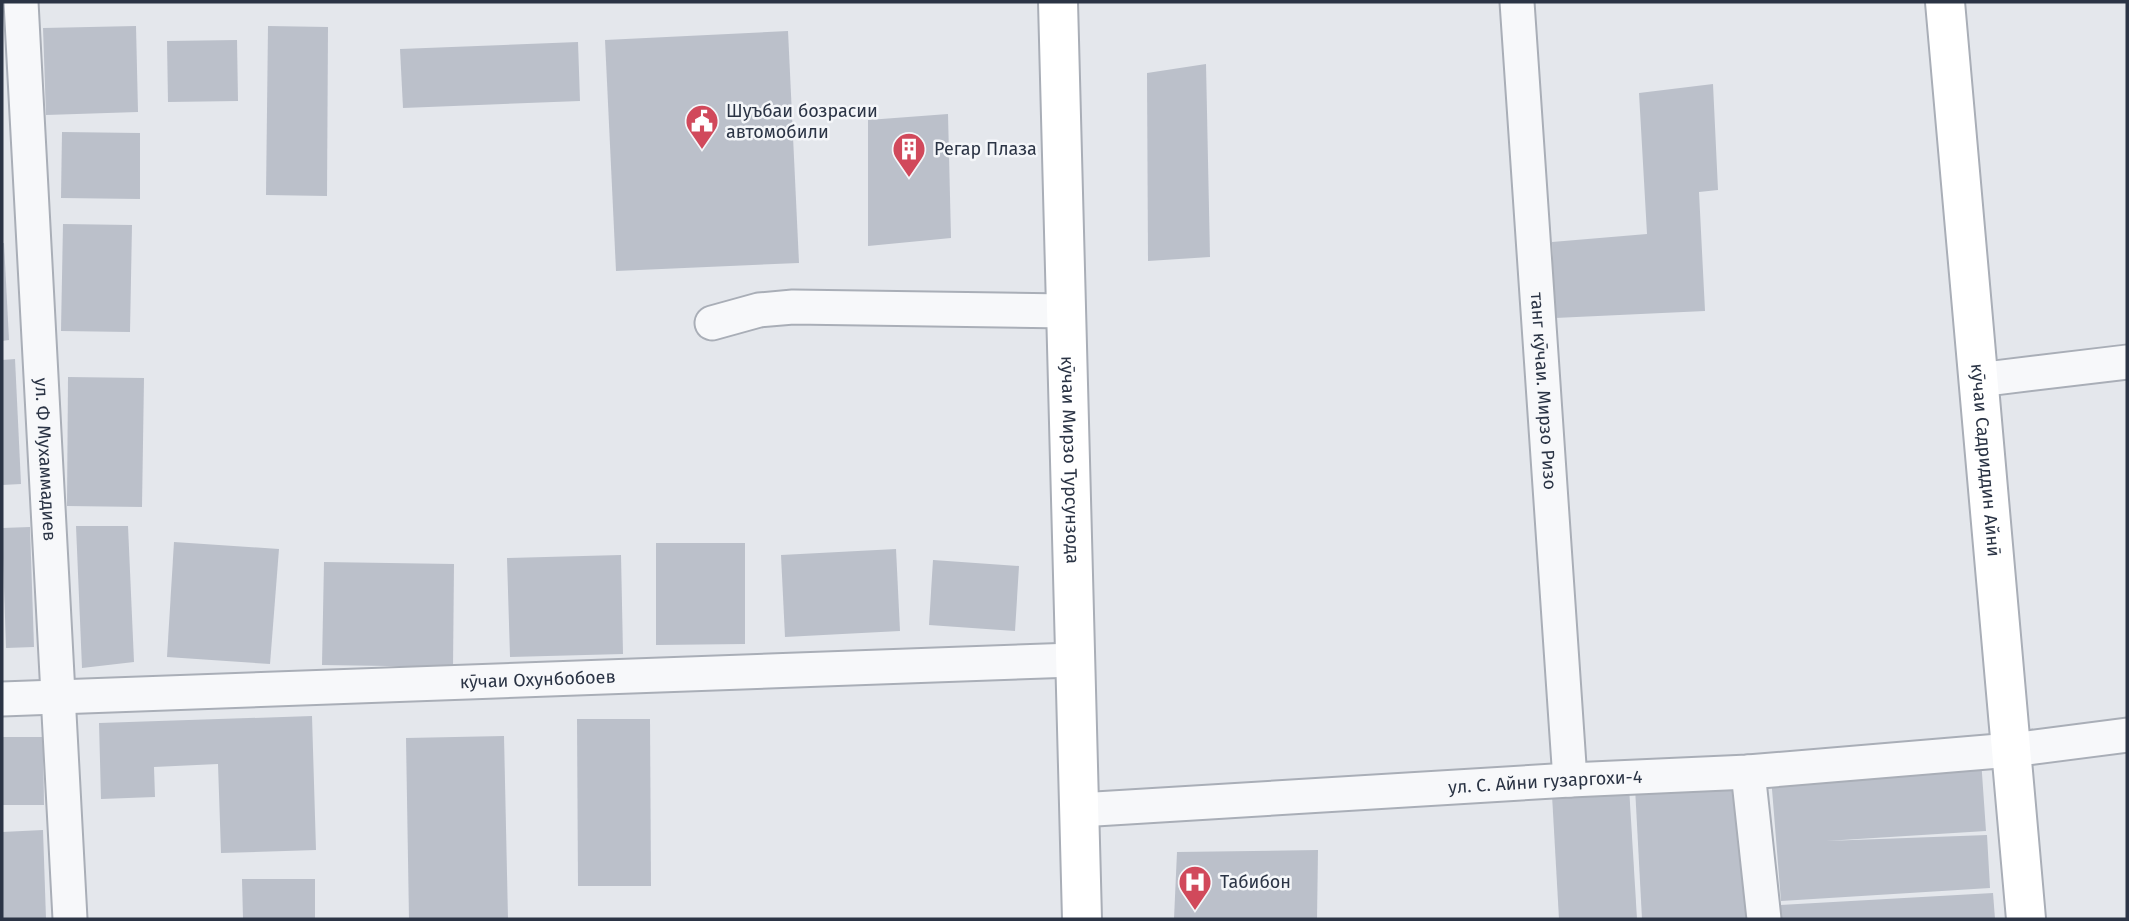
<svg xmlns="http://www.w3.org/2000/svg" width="2129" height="921" font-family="'Fira Sans',sans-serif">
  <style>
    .building { fill: #bbc0ca }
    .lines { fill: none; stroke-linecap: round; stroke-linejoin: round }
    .street-casing { stroke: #a9aeb7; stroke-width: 37 }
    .secondary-casing { stroke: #a9aeb7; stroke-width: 42 }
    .street { stroke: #f7f8fa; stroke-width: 33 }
    .secondary { stroke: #fff; stroke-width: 38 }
    .labels { text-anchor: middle; stroke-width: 5; stroke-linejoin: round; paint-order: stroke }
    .poi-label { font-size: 18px; fill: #2b3445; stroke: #f4f6f9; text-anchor: start }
    .street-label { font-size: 18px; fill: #2b3445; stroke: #f4f6f9 }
  </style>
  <rect width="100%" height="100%" fill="#e4e7ec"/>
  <g class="building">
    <path d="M136 26 138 112 46 115 43 28Z"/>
    <path d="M268 26 328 27 327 196 266 195Z"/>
    <path d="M788 31 799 263 616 271 605 40Z"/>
    <path d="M237 40 238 101 168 102 167 41Z"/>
    <path d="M578 42 580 101 403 108 400 49Z"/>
    <path d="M1206 64 1210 257 1148 261 1147 73Z"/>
    <path d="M1713 84 1718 190 1699 192 1705 311 1555 318 1552 242 1647 234 1639 93Z"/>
    <path d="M948 114 951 238 868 246V120Z"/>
    <path d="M62 132 140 133V199L61 198Z"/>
    <path d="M63 224 132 225 130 332 61 331Z"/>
    <path d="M2 243H4L9 340 2 341Z"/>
    <path d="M15 359 21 484 2 485V360Z"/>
    <path d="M68 377 144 378 142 507 67 506Z"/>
    <path d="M76 526H128L134 662 82 668Z"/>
    <path d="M30 527 34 647 6 648 2 528Z"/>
    <path d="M174 542 279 549 270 664 167 657Z"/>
    <path d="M656 543H745V644L656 645Z"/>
    <path d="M896 549 900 631 785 637 781 555Z"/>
    <path d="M621 555 623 654 510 657 507 558Z"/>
    <path d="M933 560 1019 566 1015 631 929 625Z"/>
    <path d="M324 562 454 564 453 667 322 665Z"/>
    <path d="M312 716 316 850 221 853 218 764 154 767 155 797 101 799 99 723Z"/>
    <path d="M577 719H650L651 886H578Z"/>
    <path d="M504 736 508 919H409L406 738Z"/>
    <path d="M2 737H43L44 805H2Z"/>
    <path d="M1981 759 1986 831 1826 841 1987 835 1990 888 1781 901 1771 777Z"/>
    <path d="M1744 779 1755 919H1642L1635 787Z"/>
    <path d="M1629 787 1637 919H1559L1552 795Z"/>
    <path d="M43 830 46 919H2V832Z"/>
    <path d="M1318 850 1317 919H1174L1177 852Z"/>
    <path d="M242 879H315V919H243Z"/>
    <path d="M1993 893 1995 919H1781L1780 905Z"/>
  </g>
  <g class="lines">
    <defs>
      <g id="street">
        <path id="s1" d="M21 2 70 919"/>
        <path id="s2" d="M1517 2 1570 780"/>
        <path d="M712 323 759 310 793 307 1066 311"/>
        <path d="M1978 380 2127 362"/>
        <path id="s3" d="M2 699 1074 660"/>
        <path d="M1748 772 1764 919"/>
        <path id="s4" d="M1079 810 1570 780 1748 772 2011 750 2127 735"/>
      </g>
      <g id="secondary">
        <path id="s5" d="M1058 2 1082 919"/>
        <path id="s6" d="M1945 2 2026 919"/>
      </g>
    </defs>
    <use href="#street" class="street-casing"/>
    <use href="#secondary" class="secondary-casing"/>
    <use href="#street" class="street"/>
    <use href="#secondary" class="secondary"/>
  </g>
  <defs>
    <symbol id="civic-pin" viewBox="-11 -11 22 30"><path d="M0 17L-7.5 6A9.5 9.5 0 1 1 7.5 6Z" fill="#d1495b" stroke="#f4f6f9"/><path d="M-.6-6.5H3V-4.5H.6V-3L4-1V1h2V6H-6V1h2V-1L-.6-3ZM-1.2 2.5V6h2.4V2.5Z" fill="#fff"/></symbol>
    <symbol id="building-pin" viewBox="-11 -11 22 30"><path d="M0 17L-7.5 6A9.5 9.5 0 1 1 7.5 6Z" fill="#d1495b" stroke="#f4f6f9"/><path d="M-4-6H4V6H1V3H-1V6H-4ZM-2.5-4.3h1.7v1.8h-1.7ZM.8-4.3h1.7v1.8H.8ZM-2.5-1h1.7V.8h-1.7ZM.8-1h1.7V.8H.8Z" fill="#fff"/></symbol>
    <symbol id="hospital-pin" viewBox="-11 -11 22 30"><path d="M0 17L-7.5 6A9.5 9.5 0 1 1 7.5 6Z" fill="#d1495b" stroke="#f4f6f9"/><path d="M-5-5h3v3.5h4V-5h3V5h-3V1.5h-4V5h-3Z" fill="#fff"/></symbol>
  </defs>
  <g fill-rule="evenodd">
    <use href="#civic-pin" x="683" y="102" width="38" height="52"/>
    <use href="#building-pin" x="890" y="130" width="38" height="52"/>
    <use href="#hospital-pin" x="1176" y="863" width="38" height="52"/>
  </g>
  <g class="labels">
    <g class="poi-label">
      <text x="726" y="117">Шуъбаи бозрасии<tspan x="726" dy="21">автомобили</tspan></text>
      <text x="934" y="155">Регар Плаза</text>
      <text x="1220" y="888">Табибон</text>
    </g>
    <g class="street-label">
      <text dy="6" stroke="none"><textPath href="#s2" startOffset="390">танг кӯчаи. Мирзо Ризо</textPath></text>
      <text dy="6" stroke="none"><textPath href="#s1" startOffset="458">ул. Ф Мухаммадиев</textPath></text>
      <text dy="6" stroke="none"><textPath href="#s5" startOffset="458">кӯчаи Мирзо Турсунзода</textPath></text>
      <text dy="6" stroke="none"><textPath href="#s6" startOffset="460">кӯчаи Садриддин Айнӣ</textPath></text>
      <text dy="6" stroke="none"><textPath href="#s3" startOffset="536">кӯчаи Охунбобоев</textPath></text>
      <text dy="6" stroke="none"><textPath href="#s4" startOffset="467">ул. С. Айни гузаргохи-4</textPath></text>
    </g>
  </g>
  <rect width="2129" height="921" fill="none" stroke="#2b3445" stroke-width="7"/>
</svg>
